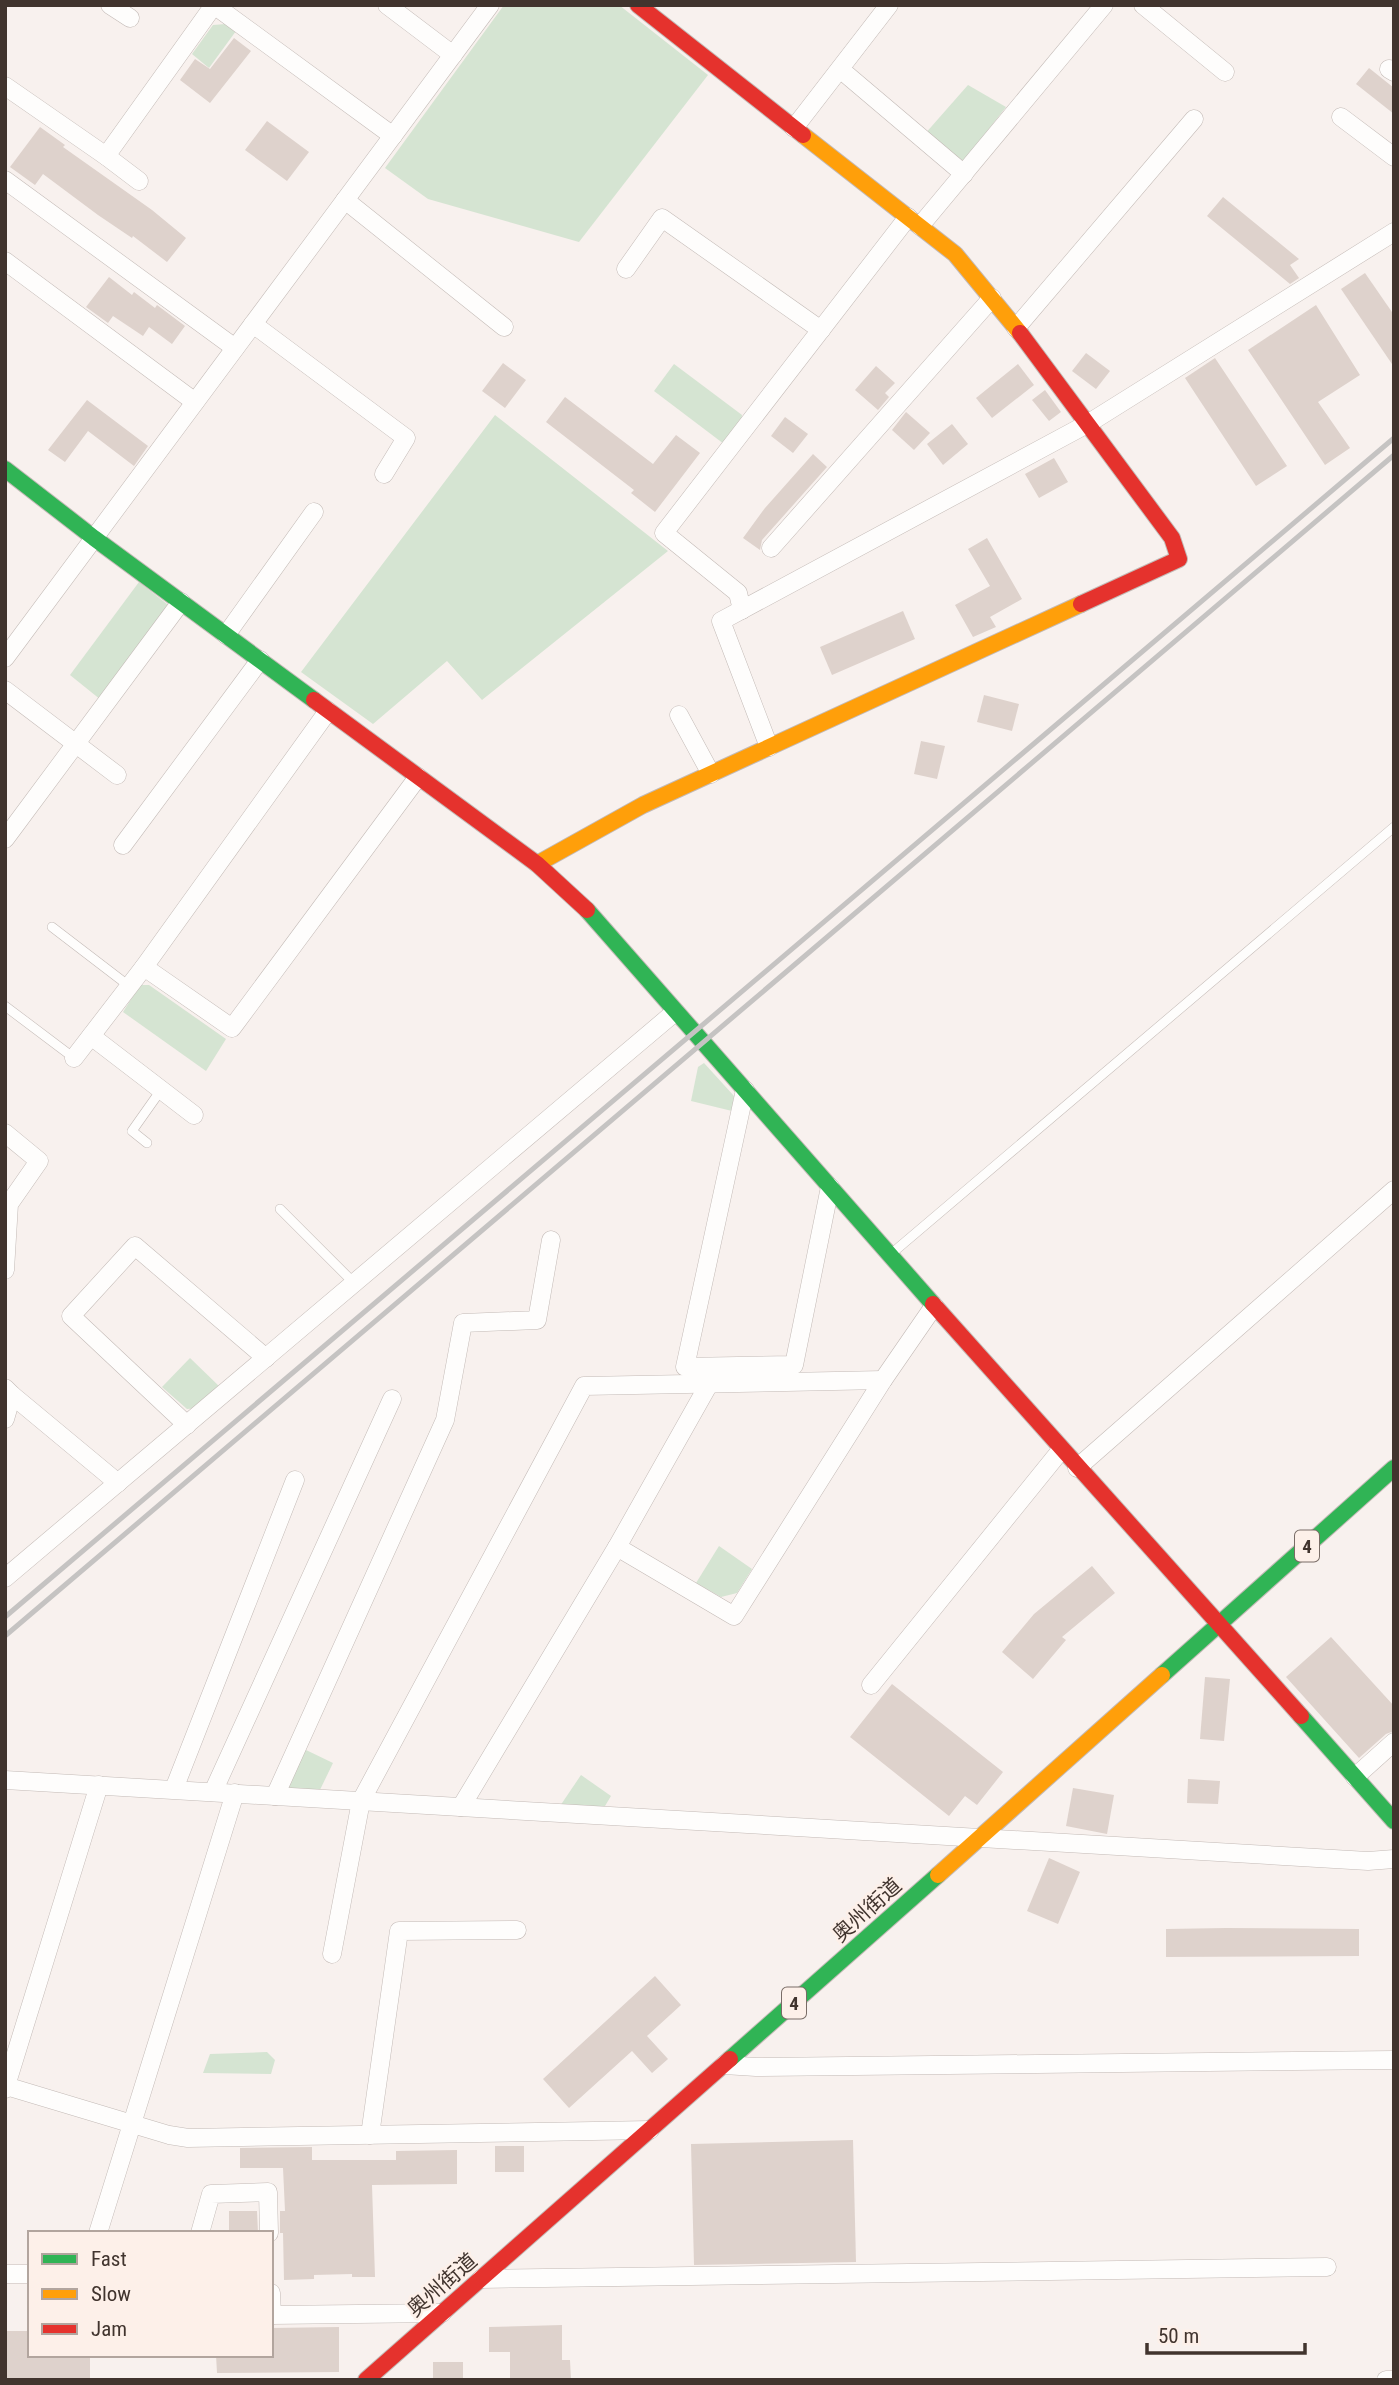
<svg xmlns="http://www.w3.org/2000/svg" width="1399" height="2385" font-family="'Roboto Condensed','Noto Sans JP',sans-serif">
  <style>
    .green { fill: #d5e4d2 }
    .building { fill: #ded2cc }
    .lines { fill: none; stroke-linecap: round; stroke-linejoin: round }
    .lane-casing { stroke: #c3bab6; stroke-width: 10 }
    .street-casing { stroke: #c3bab6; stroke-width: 19 }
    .fast-casing { stroke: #c3bab6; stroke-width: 18 }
    .slow-casing { stroke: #c3bab6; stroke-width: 18 }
    .jam-casing { stroke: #c3bab6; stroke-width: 18 }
    .lane { stroke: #fefdfc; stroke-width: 9 }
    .street { stroke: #fefdfc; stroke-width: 18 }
    .fast { stroke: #30b455; stroke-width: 16 }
    .slow { stroke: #ff9f0a; stroke-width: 16 }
    .jam { stroke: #e5322d; stroke-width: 16 }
    .rail { stroke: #c5c3c2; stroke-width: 5 }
    .labels { text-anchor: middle; stroke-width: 5; stroke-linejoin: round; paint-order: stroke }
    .shield { fill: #fdf0e9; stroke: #796c66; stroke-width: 2 }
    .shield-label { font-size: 19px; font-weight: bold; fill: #41342e }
    .street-label { font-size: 21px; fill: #41342e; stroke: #fdf0e9 }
  </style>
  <rect width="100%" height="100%" fill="#f8f1ee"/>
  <g class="green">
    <path d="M504 5H619L708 75 579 242 428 199 385 168Z"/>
    <path d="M226 24 236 31 209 68 192 54 213 25Z"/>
    <path d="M968 85 1006 107 960 166 924 135Z"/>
    <path d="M674 364 742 415 741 424 724 444 654 391Z"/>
    <path d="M495 415 668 551 482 700 447 661 373 724 301 672Z"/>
    <path d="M139 582 172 608 101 700 70 675Z"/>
    <path d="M140 985H149L226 1039 206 1071 123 1012Z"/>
    <path d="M704 1063 734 1096 732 1111 691 1101 698 1067Z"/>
    <path d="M190 1358 221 1388 199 1408 187 1409 162 1387Z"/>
    <path d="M719 1546 752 1569 737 1593 721 1597 696 1583Z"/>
    <path d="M304 1749 333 1763 317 1796 292 1794 287 1786Z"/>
    <path d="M581 1775 611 1796 602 1811 558 1809Z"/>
    <path d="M267 2052 275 2060 271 2074 203 2073 210 2054Z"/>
  </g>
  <g class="building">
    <path d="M234 38 251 51 210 103 180 80 195 59 210 69Z"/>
    <path d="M1369 68 1394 88V114L1356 84Z"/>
    <path d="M267 121 309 152 287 181 245 150Z"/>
    <path d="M40 127 65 145 63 147 152 210 186 238 167 262 133 236 132 238 98 215 43 174 35 185 10 167Z"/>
    <path d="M1223 197 1299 259 1290 265 1299 278 1290 284 1207 216Z"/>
    <path d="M1365 273 1394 315V367L1341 289Z"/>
    <path d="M109 277 132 295 134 292 155 308 157 305 185 326 172 344 149 327 143 336 113 316 108 323 86 307Z"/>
    <path d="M1316 305 1360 375 1318 402 1350 448 1325 465 1248 350Z"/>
    <path d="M1086 353 1110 371 1096 389 1072 371Z"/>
    <path d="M1215 358 1287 466 1256 486 1185 378Z"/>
    <path d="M503 363 526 380 505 408 482 391Z"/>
    <path d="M1018 364 1034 385 992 418 976 398Z"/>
    <path d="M876 366 895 383 885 393 889 397 878 410 855 390Z"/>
    <path d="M1045 390 1061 412 1049 421 1032 400Z"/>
    <path d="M565 397 653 464 676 435 700 453 655 512 631 493 634 490 546 422Z"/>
    <path d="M87 400 148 446 134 466 88 431 65 462 48 450Z"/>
    <path d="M906 412 930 433 914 450 892 430Z"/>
    <path d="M785 417 808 434 793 453 771 436Z"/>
    <path d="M952 424 968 444 943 465 927 444Z"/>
    <path d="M813 454 827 467 762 540 760 550 743 538 765 508Z"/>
    <path d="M1054 458 1068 482 1039 498 1025 474Z"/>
    <path d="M987 538 1022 599 990 617 996 627 973 637 955 605 990 586 968 549Z"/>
    <path d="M903 611 915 639 832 675 820 647Z"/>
    <path d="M984 695 1019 704 1012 731 977 722Z"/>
    <path d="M921 741 945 746 937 779 914 774Z"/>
    <path d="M1092 1566 1115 1593 1062 1637 1066 1640 1033 1679 1002 1652 1034 1614Z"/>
    <path d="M1331 1637 1394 1706V1731L1386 1734 1359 1758 1286 1677Z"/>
    <path d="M1205 1677 1230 1679 1224 1741 1200 1739Z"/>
    <path d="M892 1684 1003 1772 977 1805 965 1796 949 1816 850 1737Z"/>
    <path d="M1188 1779 1220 1781 1218 1804 1187 1803Z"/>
    <path d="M1073 1788 1114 1795 1107 1834 1066 1826Z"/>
    <path d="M1049 1858 1080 1872 1058 1924 1027 1911Z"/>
    <path d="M1226 1928 1359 1929V1956L1166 1957V1929Z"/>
    <path d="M655 1976 681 2005 647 2036 668 2059 652 2073 632 2051 569 2108 543 2079Z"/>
    <path d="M853 2140 856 2262 694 2265 691 2144Z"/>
    <rect x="495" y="2146" width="29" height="26"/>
    <path d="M312 2147V2160H396V2151L457 2150V2184L372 2185 375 2277H352V2274L314 2275V2279L284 2280 283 2233H280V2211H285L283 2168H240V2148Z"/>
    <path d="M229 2211H257L258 2233H229Z"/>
    <path d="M562 2325V2360H570L571 2380H510V2352H489V2327Z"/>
    <path d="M339 2327V2372L217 2373 216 2355H271V2328Z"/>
    <path d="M5 2331H30V2355H90V2379L5 2380Z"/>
    <rect x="433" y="2362" width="30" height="18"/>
  </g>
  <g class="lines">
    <defs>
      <g id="lane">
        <path d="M52 927 129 986"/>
        <path d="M5 1006 74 1058"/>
        <path d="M147 1143 132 1131 161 1090"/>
        <path d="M280 1209 354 1283"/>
        <path d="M891 1254 1394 827"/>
      </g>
      <g id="street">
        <path d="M110 5 130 18"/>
        <path d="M387 5 453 55"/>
        <path d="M1143 5 1225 72"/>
        <path d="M840 69 964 174"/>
        <path d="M1389 69 1394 72"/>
        <path d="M5 86 106 156 214 5 393 136"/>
        <path d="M1341 117 1394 157"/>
        <path d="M794 128 889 5"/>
        <path d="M106 156 139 181"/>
        <path d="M5 180 235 348"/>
        <path d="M345 200 504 327"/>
        <path d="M920 226 1104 5"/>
        <path d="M5 261 195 402"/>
        <path d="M626 269 662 218 821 330"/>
        <path d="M253 324 406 438 384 474"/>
        <path d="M1016 328 1194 119"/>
        <path d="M771 548 992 298"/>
        <path d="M742 610 738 593 664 533 908 217"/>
        <path d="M226 635 314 512"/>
        <path d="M5 658 490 5"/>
        <path d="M5 690 117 775"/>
        <path d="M679 715 711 774"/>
        <path d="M769 747 721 621 1089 423 1394 232"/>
        <path d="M5 839 181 602"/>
        <path d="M123 845 260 660"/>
        <path d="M144 967 328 711"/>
        <path d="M91 1036 194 1115"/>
        <path d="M74 1058 144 967 232 1028 418 777"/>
        <path d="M745 1090 685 1367 794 1365 830 1187"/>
        <path d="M5 1133 39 1161 9 1204 5 1270"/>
        <path d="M12 1395 118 1483"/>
        <path d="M5 1419 12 1395 5 1388"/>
        <path d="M187 1425 71 1316 135 1246 266 1358"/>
        <path d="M1077 1468 1394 1190"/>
        <path d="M617 1547 734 1616 883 1380 934 1306"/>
        <path d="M5 1578 675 1012"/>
        <path d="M871 1685 1061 1450"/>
        <path d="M1355 1777 1394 1742"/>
        <path d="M5 1780 1368 1861 1394 1859"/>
        <path d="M174 1789 295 1480"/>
        <path d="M213 1792 392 1399"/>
        <path d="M275 1796 445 1420 463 1323 537 1320 551 1240"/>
        <path d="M461 1807 617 1547 709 1384"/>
        <path d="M332 1954 361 1801 584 1386 883 1380"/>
        <path d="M724 2065 756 2067 1394 2060"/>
        <path d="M6 2086 169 2135 188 2138 650 2130"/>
        <path d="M5 2089 99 1785"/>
        <path d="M370 2135 399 1931 517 1930"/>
        <path d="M98 2233 235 1793"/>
        <path d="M200 2233 211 2194 268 2192 269 2233"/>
        <path d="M5 2274H30"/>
        <path d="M481 2279 1327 2267"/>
        <path d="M271 2293 272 2315"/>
        <path d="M271 2315 442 2313"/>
        <path d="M1386 2380H1394"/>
      </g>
      <g id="fast">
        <path d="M5 469 94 538 314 700"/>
        <path d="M587 910 933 1304"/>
        <path d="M1162 1675 1394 1468"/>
        <path d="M1301 1716 1394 1821"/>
        <path d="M730 2059 938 1875"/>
      </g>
      <g id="slow">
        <path d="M803 135 955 254 1020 333"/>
        <path d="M537 864 643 805 1081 604"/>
        <path d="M938 1875 1162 1675"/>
      </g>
      <g id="jam">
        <path d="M638 5 803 135"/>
        <path d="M1020 333 1172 538 1179 559 1081 604"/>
        <path d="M314 700 537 864 587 910"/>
        <path d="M933 1304 1301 1716"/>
        <path d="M366 2380 730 2059"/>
      </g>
    </defs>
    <use href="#lane" class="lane-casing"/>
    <use href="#street" class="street-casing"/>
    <use href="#fast" class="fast-casing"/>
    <use href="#slow" class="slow-casing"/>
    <use href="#jam" class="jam-casing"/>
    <use href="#lane" class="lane"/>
    <use href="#street" class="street"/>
    <use href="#fast" class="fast"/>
    <use href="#slow" class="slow"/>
    <use href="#jam" class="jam"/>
    <g class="rail">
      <path d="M5 1617 1394 438"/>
      <path d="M5 1636 1394 455"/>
    </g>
  </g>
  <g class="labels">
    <g class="shield">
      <rect x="1295" y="1530.5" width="24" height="31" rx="5"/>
      <rect x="782" y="1987.5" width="24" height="31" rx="5"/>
    </g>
    <g class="shield-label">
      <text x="1307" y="1553">4</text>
      <text x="794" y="2010">4</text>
    </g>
    <g class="street-label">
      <text transform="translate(867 1910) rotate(-42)" y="7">奥州街道</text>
      <text transform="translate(442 2285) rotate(-41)" y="7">奥州街道</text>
    </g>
  </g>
  <rect width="1399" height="2385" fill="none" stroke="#41342e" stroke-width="14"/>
  <rect x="28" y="2231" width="245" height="126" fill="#fdf0e9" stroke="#b2a59e" stroke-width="2"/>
  <rect x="42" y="2254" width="35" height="10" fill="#30b455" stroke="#b2a59e" stroke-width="2"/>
  <text x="91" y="2266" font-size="21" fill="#41342e">Fast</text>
  <rect x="42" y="2289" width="35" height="10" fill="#ff9f0a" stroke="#b2a59e" stroke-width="2"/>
  <text x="91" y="2301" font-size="21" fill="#41342e">Slow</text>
  <rect x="42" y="2324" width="35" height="10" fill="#e5322d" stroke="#b2a59e" stroke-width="2"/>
  <text x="91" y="2336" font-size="21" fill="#41342e">Jam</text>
  <path d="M1147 2343v10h158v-10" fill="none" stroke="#41342e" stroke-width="3.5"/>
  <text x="1158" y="2343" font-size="21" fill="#41342e" stroke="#fdf0e9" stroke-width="5" paint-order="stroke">50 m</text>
</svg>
